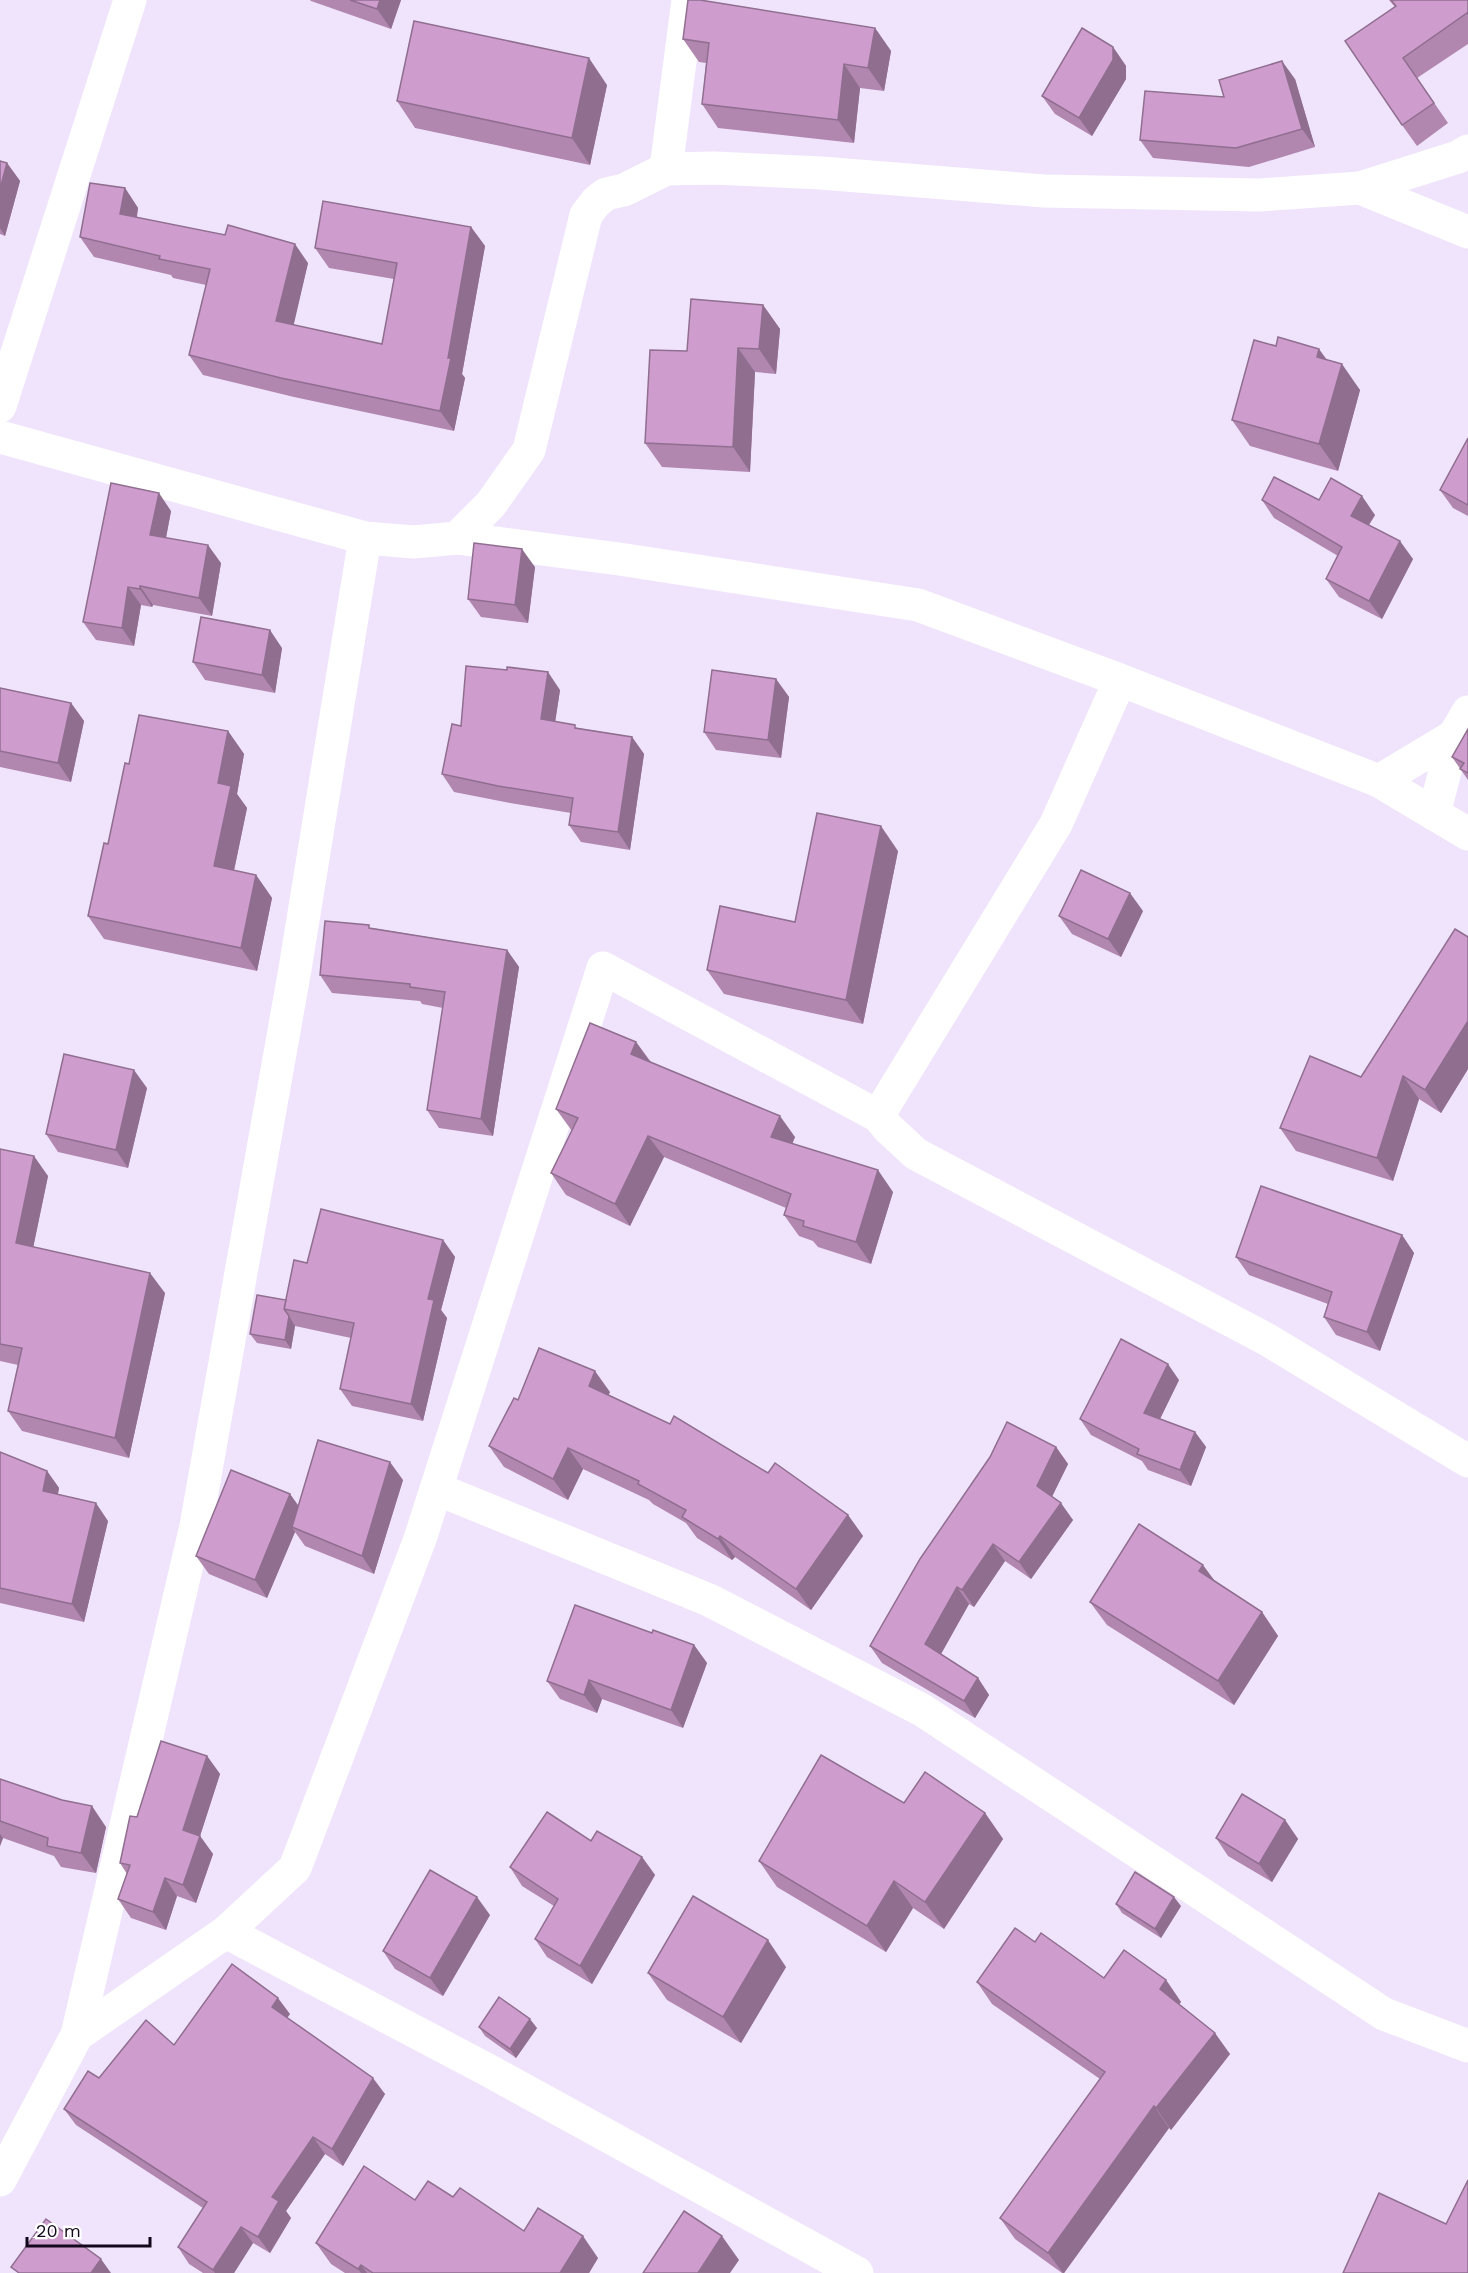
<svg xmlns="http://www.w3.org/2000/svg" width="1468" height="2273" font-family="'Work Sans',sans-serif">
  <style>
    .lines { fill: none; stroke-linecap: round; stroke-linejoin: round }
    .street { stroke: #fff; stroke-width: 33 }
    .wall { fill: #b187b0 }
    .shaded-wall { fill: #906e90 }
    .building { fill: #ce9dcd; stroke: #906e90; stroke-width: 1.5 }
  </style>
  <rect width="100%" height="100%" fill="#f0e4fd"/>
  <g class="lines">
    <g class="street">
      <path d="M688 0 666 169 714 168 821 173 1044 191 1260 195 1360 188 1458 157 1468 151"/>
      <path d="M1360 188 1468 232"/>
      <path d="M0 406 130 0"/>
      <path d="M0 437 365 538 414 542 457 538 491 504 529 450 586 215 596 202 606 194 624 190 666 169"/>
      <path d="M457 538 619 559 918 605 1120 680"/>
      <path d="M1379 781 1468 834"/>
      <path d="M1434 814 1454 736"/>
      <path d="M878 1116 888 1128 916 1154 1268 1340 1468 1461"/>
      <path d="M437 1489 709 1600 922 1710 1384 2014 1468 2046"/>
      <path d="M226 1932 484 2068 857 2273"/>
      <path d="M77 2035 196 1526 295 969 365 538"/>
      <path d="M0 2180 77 2035 226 1932 295 1868 420 1539 603 968 878 1116 1056 824 1120 680 1379 781 1454 736 1468 712"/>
    </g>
  </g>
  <g class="wall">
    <path d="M310 0H401L391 29 311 1Z"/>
    <path d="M1389 0H1468V44L1417 78 1448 123 1417 146 1402 125 1395 7Z"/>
    <path d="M875 28 891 51 884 91 860 88 854 143 718 128 702 104 706 63 699 62 683 39Z"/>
    <path d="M1113 47 1126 66V79L1092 136 1055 114 1042 96Z"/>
    <path d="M1295 79 1315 147 1249 167 1153 158 1140 140 1224 97Z"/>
    <path d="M607 85 590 165 415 128 397 101Z"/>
    <path d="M0 161 7 163 20 181 5 236 0 234Z"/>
    <path d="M125 188 138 208 137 217 308 263 293 325 382 344 394 279 329 268 315 248 471 227 485 246 462 374 465 378 454 431 294 397 203 375 189 355 206 285 173 278 171 275 94 257 80 237Z"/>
    <path d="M763 305 780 329 776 374 755 372 750 472 662 467 645 443 687 351Z"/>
    <path d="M1327 360 1360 390 1338 471 1250 446 1232 420Z"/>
    <path d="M1468 438V516L1453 508 1440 490Z"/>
    <path d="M1262 500H1319L1375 515 1369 525 1413 559 1382 619 1339 597 1326 579 1338 556 1274 518Z"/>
    <path d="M171 511 166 538 221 563 212 616 153 605 152 607 141 605 134 646 96 640 83 622Z"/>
    <path d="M535 567 528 623 481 617 468 599Z"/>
    <path d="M282 648 275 693 205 680 193 662Z"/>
    <path d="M776 679 789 697 781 758 716 750 704 732Z"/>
    <path d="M0 688 71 703 84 721 71 782 0 767Z"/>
    <path d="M560 690 555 722 578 728 632 737 644 754 630 850 581 842 569 825 571 813 510 803 454 792 442 774 461 726Z"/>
    <path d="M1468 729V780L1452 757Z"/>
    <path d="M228 731 244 754 237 794 247 808 234 871 256 875 272 898 257 971 104 939 88 916 129 764Z"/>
    <path d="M898 851 863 1024 724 994 707 970 795 922Z"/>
    <path d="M1143 911 1121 957 1072 934 1059 916Z"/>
    <path d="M372 928 507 950 519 967 493 1136 439 1128 427 1110 443 1008 422 1004 420 1001 332 993 320 975Z"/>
    <path d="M1468 937V1069L1441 1113 1419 1099 1393 1181 1296 1151 1280 1128 1361 1077Z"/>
    <path d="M636 1042 651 1062 795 1137 792 1144 893 1192 871 1264 818 1247 813 1241 799 1236 784 1215 786 1208 664 1157 630 1226 566 1195 551 1173 572 1131 556 1109Z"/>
    <path d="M147 1088 128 1168 58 1152 46 1134Z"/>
    <path d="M0 1149 48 1176 33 1247 165 1293 129 1458 22 1431 8 1411 18 1365 0 1361Z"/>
    <path d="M1402 1235 1414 1253 1380 1351 1336 1335 1324 1317 1328 1304 1249 1275 1236 1257Z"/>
    <path d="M443 1240 455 1257 441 1310 447 1318 423 1421 352 1406 340 1389 351 1338 295 1326 291 1349 257 1343 250 1334 286 1300 307 1263Z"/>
    <path d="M1179 1380 1160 1419 1195 1432 1206 1447 1191 1486 1148 1470 1142 1461 1091 1435 1080 1419Z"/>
    <path d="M610 1392 608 1395 768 1473 848 1515 863 1536 811 1610 735 1557 732 1560 697 1538 686 1523 653 1504 649 1500 583 1469 568 1500 504 1467 489 1446 518 1400Z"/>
    <path d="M1056 1447 1068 1464 1052 1496 1073 1520 1031 1579 1005 1561 974 1607 969 1604 941 1654 978 1678 989 1695 975 1718 882 1663 870 1646Z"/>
    <path d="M0 1452 47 1471 59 1488 58 1494 108 1521 84 1622 0 1603Z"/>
    <path d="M403 1480 374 1574 305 1546 295 1532 267 1598 209 1574 196 1556 290 1494 298 1506Z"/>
    <path d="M1214 1580 1262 1612 1278 1636 1234 1705 1107 1625 1090 1602Z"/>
    <path d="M694 1645 707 1663 683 1728 602 1699 597 1713 560 1699 547 1681Z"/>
    <path d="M207 1756 220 1774 200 1836 213 1854 196 1903 177 1896 166 1930 131 1918 118 1899 127 1874 120 1863 137 1817Z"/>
    <path d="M0 1779 106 1827 96 1873 61 1867 54 1856 3 1838 0 1846Z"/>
    <path d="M904 1803 985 1813 1003 1839 944 1929 913 1908 886 1952 777 1887 759 1861Z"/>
    <path d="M1285 1820 1298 1839 1272 1882 1228 1856 1216 1838Z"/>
    <path d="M591 1841 642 1857 655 1875 592 1984 547 1957 535 1939 554 1906 522 1886 510 1867Z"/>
    <path d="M1116 1904 1181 1906 1161 1938 1122 1913Z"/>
    <path d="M490 1915 443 1996 395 1969 383 1951Z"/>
    <path d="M1035 1942 1104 1978 1166 1980 1181 2002 1179 2004 1230 2054 1171 2130 1169 2128 1064 2273H1062L1015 2239 1000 2218 1100 2079 992 2004 977 1982Z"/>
    <path d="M786 1967 741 2043 667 2000 648 1973Z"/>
    <path d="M290 2014 287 2018 385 2094 343 2166 325 2154 286 2211 291 2218 270 2253 253 2243 234 2273H203L189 2264 178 2247 203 2208 76 2125 64 2109 174 2045Z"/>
    <path d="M479 2027 537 2028 516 2058 485 2036Z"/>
    <path d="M453 2197 524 2231 598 2258 589 2273H345L331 2264 316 2243 415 2200Z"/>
  </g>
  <g class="shaded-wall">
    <path d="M380 0H401L391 29 377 9Z"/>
    <path d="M875 28 891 51 884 91 868 68Z"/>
    <path d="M1113 47 1126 66V79L1092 136 1079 118Z"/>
    <path d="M589 58 607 85 590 165 572 138Z"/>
    <path d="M1282 61 1295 79 1315 147 1302 129Z"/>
    <path d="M844 64 860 88 854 143 838 120Z"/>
    <path d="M7 163 20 181 5 236 0 228V189Z"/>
    <path d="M125 188 138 208 134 233 120 214Z"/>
    <path d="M471 227 485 246 462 374 465 378 454 431 440 411 448 358Z"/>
    <path d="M295 244 308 263 290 341 276 321Z"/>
    <path d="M763 305 780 329 776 374 759 349Z"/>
    <path d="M738 348 755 372 750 472 733 447Z"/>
    <path d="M1319 349 1338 375 1317 357Z"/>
    <path d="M1342 364 1360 390 1338 471 1319 444Z"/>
    <path d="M159 493 171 511 163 553 150 535Z"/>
    <path d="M1362 496 1375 515 1363 534 1351 516Z"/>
    <path d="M1400 541 1413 559 1382 619 1369 601Z"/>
    <path d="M208 545 221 563 212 616 199 598Z"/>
    <path d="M522 549 535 567 528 623 515 605Z"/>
    <path d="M140 586 153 605 152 607 140 589Z"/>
    <path d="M128 587 141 605 134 646 122 628Z"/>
    <path d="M270 630 282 648 275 693 262 675Z"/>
    <path d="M548 672 560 690 553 736 541 719Z"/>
    <path d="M776 679 789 697 781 758 768 740Z"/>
    <path d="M71 703 84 721 71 782 58 763Z"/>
    <path d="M228 731 244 754 237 794 247 808 230 889 214 866 218 783Z"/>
    <path d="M632 737 644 754 630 850 618 832Z"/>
    <path d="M881 826 898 851 863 1024 846 1000Z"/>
    <path d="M256 875 272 898 257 971 241 948Z"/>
    <path d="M1130 893 1143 911 1121 957 1108 939Z"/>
    <path d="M507 950 519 967 493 1136 481 1119Z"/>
    <path d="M1468 1021V1069L1441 1113 1425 1090Z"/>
    <path d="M636 1042 651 1063 631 1054Z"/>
    <path d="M134 1070 147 1088 128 1168 116 1150Z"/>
    <path d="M1403 1076 1419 1099 1393 1181 1377 1158Z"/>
    <path d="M780 1116 795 1137 786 1159 771 1137Z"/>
    <path d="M648 1136 664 1157 630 1226 615 1204Z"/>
    <path d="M34 1156 48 1176 30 1263 16 1243Z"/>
    <path d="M878 1170 893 1192 871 1264 856 1242Z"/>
    <path d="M1402 1235 1414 1253 1380 1351 1367 1332Z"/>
    <path d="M443 1240 455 1257 441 1310 447 1318 423 1421 411 1404 428 1299Z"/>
    <path d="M150 1273 165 1293 129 1458 115 1438Z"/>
    <path d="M289 1316 295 1326 291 1349 285 1340Z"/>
    <path d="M1168 1364 1179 1380 1155 1429 1144 1413Z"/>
    <path d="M595 1371 610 1392 603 1407 589 1386Z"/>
    <path d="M1195 1432 1206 1447 1191 1486 1180 1470Z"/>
    <path d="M1056 1447 1068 1464 1049 1503 1037 1486Z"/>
    <path d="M568 1448 583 1469 568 1500 553 1479Z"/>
    <path d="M390 1462 403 1480 374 1574 362 1556Z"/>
    <path d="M47 1471 59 1488 55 1508 43 1491Z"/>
    <path d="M290 1494 303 1512 292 1527 295 1532 267 1598 255 1580Z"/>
    <path d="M96 1503 108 1521 84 1622 72 1604Z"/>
    <path d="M1061 1503 1073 1520 1031 1579 1019 1562Z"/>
    <path d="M848 1515 863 1536 811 1610 796 1589Z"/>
    <path d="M720 1536 735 1557 732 1560 718 1539Z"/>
    <path d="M993 1544 1005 1561 974 1607 962 1590Z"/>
    <path d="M1203 1565 1220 1588 1199 1571Z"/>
    <path d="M957 1587 969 1604 937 1661 925 1644Z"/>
    <path d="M1262 1612 1278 1636 1234 1705 1218 1681Z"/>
    <path d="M694 1645 707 1663 683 1728 671 1710Z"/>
    <path d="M978 1678 989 1695 975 1718 964 1701Z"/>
    <path d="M589 1680 602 1699 597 1713 584 1695Z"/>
    <path d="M207 1756 220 1774 200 1836 213 1854 196 1903 183 1885V1830Z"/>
    <path d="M92 1806 106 1827 96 1873 81 1853Z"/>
    <path d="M985 1813 1003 1839 944 1929 925 1902Z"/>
    <path d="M1285 1820 1298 1839 1272 1882 1259 1864Z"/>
    <path d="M0 1834 3 1838 0 1846Z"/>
    <path d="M642 1857 655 1875 592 1984 580 1966Z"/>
    <path d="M165 1878 177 1896 166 1930 153 1912Z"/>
    <path d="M894 1881 913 1908 886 1952 867 1926Z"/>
    <path d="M477 1897 490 1915 443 1996 430 1978Z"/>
    <path d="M1174 1897 1181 1906 1161 1938 1155 1929Z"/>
    <path d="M768 1940 786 1967 741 2043 723 2017Z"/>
    <path d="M1166 1980 1181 2002 1174 2010 1160 1989Z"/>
    <path d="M278 1998 290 2014 283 2023 272 2007Z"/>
    <path d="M530 2019 537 2028 516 2058 510 2049Z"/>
    <path d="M1215 2033 1230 2054 1171 2130 1156 2108Z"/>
    <path d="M373 2078 385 2094 343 2166 332 2149Z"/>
    <path d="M1154 2106 1169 2128 1064 2273H1063L1048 2253Z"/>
    <path d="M313 2137 325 2154 286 2211 291 2218 270 2253 258 2237 272 2197Z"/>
    <path d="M241 2227 253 2243 234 2273H215L213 2270Z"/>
    <path d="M583 2236 598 2258 589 2273H560Z"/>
    <path d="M722 2236 739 2260 730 2273H698Z"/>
    <path d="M101 2259 111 2273H91Z"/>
    <path d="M361 2265 367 2273H361L358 2269Z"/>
  </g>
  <g class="building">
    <path d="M350 0H380L377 9Z"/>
    <path d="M688 0H700L875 28 868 68 844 64 838 120 702 104 709 43 683 39Z"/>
    <path d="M1391 0H1468V14L1467 13 1403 58 1434 103 1402 125 1345 41 1396 6Z"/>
    <path d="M414 21 589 58 572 138 397 101Z"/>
    <path d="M1082 28 1113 47V60L1079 118 1042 96Z"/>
    <path d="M1282 61 1302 129 1236 148 1140 140 1145 91 1224 97 1219 80Z"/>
    <path d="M0 161 7 163 0 189Z"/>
    <path d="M90 183 125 188 120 214 225 235 228 225 295 244 276 321 382 344 397 263 315 248 323 201 471 227 448 358H451L440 411 281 378 189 355 210 269 159 259 160 256 80 237Z"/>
    <path d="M691 299 763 305 759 349 738 348 733 447 645 443 650 350 687 351Z"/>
    <path d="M1278 337 1319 349 1317 357 1342 364 1319 444 1232 420 1254 340 1276 346Z"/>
    <path d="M1468 438V505L1440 490Z"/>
    <path d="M1274 477 1319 500 1331 478 1362 496 1351 516 1400 541 1369 601 1326 579 1342 547 1262 500Z"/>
    <path d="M111 483 159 493 150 535 208 545 199 598 140 586V589L128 587 122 628 83 622Z"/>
    <path d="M474 543 522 549 515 605 468 599Z"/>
    <path d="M201 617 270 630 262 675 193 662Z"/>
    <path d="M466 666 507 670V667L548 672 541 719 575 725V728L632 737 618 832 569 825 573 798 498 786 442 774 452 724 461 726Z"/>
    <path d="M712 670 776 679 768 740 704 732Z"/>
    <path d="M0 688 71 703 58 763 0 751Z"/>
    <path d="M139 715 228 731 218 783 231 786 214 866 256 875 241 948 88 916 104 843 108 844 125 763 129 764Z"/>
    <path d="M1468 729V773L1460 769 1464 763 1452 757Z"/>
    <path d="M817 813 881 826 846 1000 707 970 720 906 795 922Z"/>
    <path d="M1081 870 1130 893 1108 939 1059 916Z"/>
    <path d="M325 921 369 925V928L507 950 481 1119 427 1110 445 992 410 987V984L320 975Z"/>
    <path d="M1455 929 1468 937V1021L1425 1090 1403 1076 1377 1158 1280 1128 1310 1056 1361 1077Z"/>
    <path d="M590 1023 636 1042 631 1054 780 1116 771 1137 878 1170 856 1242 803 1226 804 1221 784 1215 791 1194 648 1136 615 1204 551 1173 578 1118 556 1109Z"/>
    <path d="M64 1054 134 1070 116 1150 46 1134Z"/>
    <path d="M0 1149 34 1156 16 1243 150 1273 115 1438 8 1411 22 1348 0 1344Z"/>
    <path d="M1261 1186 1402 1235 1367 1332 1324 1317 1332 1292 1236 1257Z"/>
    <path d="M321 1209 443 1240 428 1299 434 1300 411 1404 340 1389 354 1323 284 1309 294 1260 307 1263Z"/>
    <path d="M257 1295 286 1300 284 1309 289 1316 285 1340 250 1334Z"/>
    <path d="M1121 1339 1168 1364 1144 1413 1195 1432 1180 1470 1137 1454 1139 1449 1080 1419Z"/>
    <path d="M539 1348 595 1371 589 1386 670 1424 674 1416 768 1473 775 1463 848 1515 796 1589 720 1536 718 1539 682 1517 686 1510 638 1484 639 1481 568 1448 553 1479 489 1446 514 1398 518 1400Z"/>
    <path d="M1007 1422 1056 1447 1037 1486 1061 1503 1019 1562 993 1544 962 1590 957 1587 925 1644 978 1678 964 1701 870 1646 920 1559 990 1457Z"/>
    <path d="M318 1440 390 1462 362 1556 292 1527Z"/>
    <path d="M0 1452 47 1471 43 1491 96 1503 72 1604 0 1588Z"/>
    <path d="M231 1470 290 1494 255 1580 196 1556Z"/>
    <path d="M1139 1524 1203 1565 1199 1571 1262 1612 1218 1681 1090 1602Z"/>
    <path d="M575 1605 652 1633 653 1630 694 1645 671 1710 589 1680 584 1695 547 1681Z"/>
    <path d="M161 1741 207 1756 183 1830 200 1836 183 1885 165 1878 153 1912 118 1899 130 1865 120 1863 130 1816 137 1817Z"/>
    <path d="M821 1755 904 1803 925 1772 985 1813 925 1902 894 1881 867 1926 759 1861Z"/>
    <path d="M0 1779 62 1800 92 1806 81 1853 47 1846 48 1838 0 1821Z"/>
    <path d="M1242 1794 1285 1820 1259 1864 1216 1838Z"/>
    <path d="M547 1812 591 1841 597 1831 642 1857 580 1966 535 1939 558 1899 510 1867Z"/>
    <path d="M430 1870 477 1897 430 1978 383 1951Z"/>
    <path d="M1135 1872 1174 1897 1155 1929 1116 1904Z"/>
    <path d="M693 1896 768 1940 723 2017 648 1973Z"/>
    <path d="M1015 1928 1035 1942 1041 1933 1104 1978 1124 1950 1166 1980 1160 1989 1215 2033 1156 2108 1154 2106 1048 2253 1000 2218 1105 2072 977 1982Z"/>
    <path d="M232 1964 278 1998 272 2007 373 2078 332 2149 313 2137 272 2197 279 2201 258 2237 241 2227 213 2270 178 2247 207 2202 64 2109 88 2071 99 2078 146 2020 174 2045Z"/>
    <path d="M499 1997 530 2019 510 2049 479 2027Z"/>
    <path d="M364 2166 415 2200 428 2181 453 2197 460 2188 524 2231 538 2208 583 2236 560 2273H373L361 2265 358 2269 316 2243Z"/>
    <path d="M1468 2180V2273H1343L1379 2193 1446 2224Z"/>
    <path d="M684 2211 722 2236 698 2273H643Z"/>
    <path d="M46 2219 101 2259 91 2273H19L11 2267Z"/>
  </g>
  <path d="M27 2237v9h123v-9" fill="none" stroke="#12071b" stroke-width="3"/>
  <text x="36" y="2237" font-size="18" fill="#12071b" stroke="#ffffff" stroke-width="4.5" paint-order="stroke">20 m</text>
</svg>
